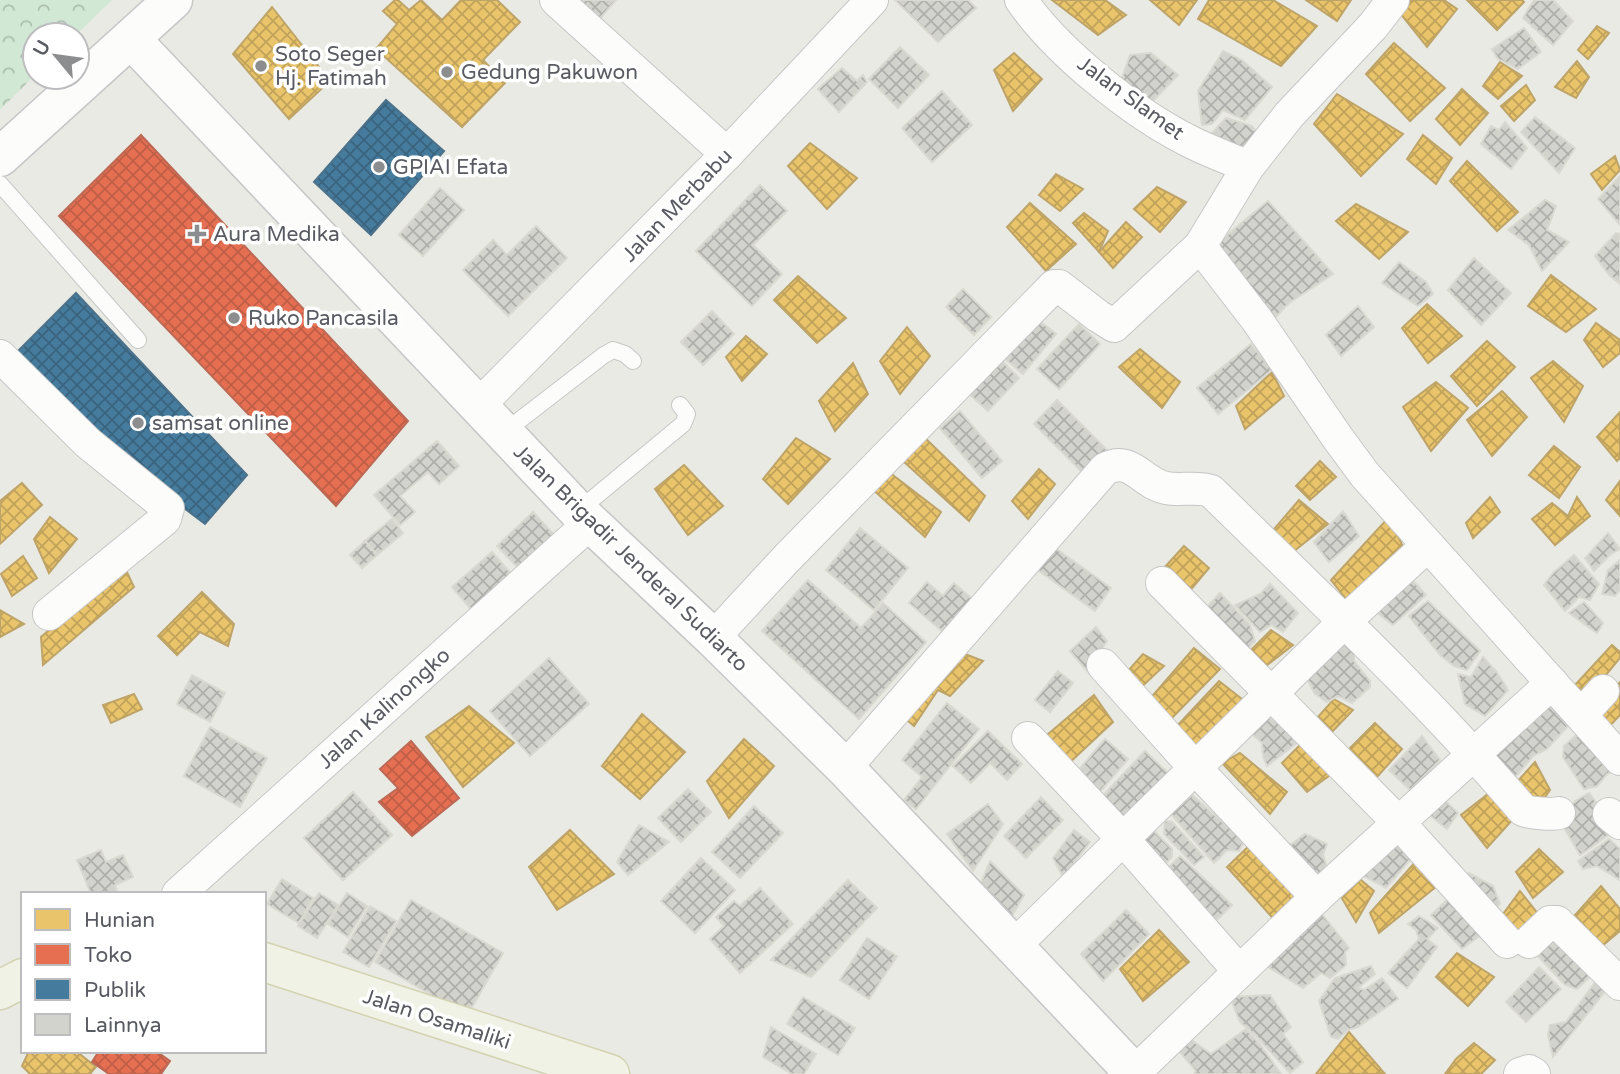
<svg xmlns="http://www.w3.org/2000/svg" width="1620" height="1074" font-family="'Varela Round',sans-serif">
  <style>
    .park { fill: url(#park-crowns) }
    .homes { fill: url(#homes-cross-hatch); stroke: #bea468; stroke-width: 2 }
    .shops { fill: url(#shops-cross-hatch); stroke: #bc6956; stroke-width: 2 }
    .public { fill: url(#public-cross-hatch); stroke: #4b718b; stroke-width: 2 }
    .building { fill: url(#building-cross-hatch); stroke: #d9d9d2; stroke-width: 2 }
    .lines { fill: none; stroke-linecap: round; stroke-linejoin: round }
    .service-casing { stroke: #c6c7c6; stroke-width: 18 }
    .minor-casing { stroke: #c6c7c6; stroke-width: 34 }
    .tertiary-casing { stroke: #c6c7c6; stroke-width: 41 }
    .primary-casing { stroke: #d2d3b0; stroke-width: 41 }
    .service { stroke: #fcfcfb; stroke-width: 16 }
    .minor { stroke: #fcfcfb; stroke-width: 32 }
    .tertiary { stroke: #fcfcfb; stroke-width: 38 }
    .primary { stroke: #f1f2e6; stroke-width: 38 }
    .poi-dot { fill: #8b8d8f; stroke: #fff; stroke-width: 2.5 }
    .labels { text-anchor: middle; stroke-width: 7; stroke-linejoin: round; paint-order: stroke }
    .poi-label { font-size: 21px; fill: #595b62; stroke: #fff; text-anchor: start }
    .street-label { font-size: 21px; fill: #595b62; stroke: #fff }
  </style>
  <defs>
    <pattern id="park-crowns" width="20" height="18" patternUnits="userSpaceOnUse" patternTransform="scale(1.75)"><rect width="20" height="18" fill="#d0e8d4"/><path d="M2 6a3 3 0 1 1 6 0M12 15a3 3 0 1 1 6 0" fill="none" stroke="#acbfaf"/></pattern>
    <pattern id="homes-cross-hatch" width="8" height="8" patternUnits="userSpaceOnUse" patternTransform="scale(1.75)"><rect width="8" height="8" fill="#e9c46a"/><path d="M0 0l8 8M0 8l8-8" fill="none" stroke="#c0a25b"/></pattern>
    <pattern id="shops-cross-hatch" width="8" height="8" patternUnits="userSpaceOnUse" patternTransform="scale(1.75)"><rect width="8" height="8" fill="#e76f51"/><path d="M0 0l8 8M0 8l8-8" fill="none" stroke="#be5e47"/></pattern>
    <pattern id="public-cross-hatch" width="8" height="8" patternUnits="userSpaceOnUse" patternTransform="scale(1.75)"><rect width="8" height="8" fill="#457b9d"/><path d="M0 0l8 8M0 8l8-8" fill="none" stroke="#3a637d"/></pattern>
    <pattern id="building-cross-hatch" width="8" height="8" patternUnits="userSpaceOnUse" patternTransform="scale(1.75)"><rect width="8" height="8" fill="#d3d3ce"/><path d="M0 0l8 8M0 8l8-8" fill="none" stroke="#aeaeab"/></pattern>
  </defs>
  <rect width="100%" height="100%" fill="#e9eae3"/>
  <path class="park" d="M0 0H112L76 35H35V75L0 110Z"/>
  <g class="homes">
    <path d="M395 0H398L409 10 421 0 442 20 461 0H497L520 22 483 60 505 83 462 127 376 49 397 24 383 11Z"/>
    <path d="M1052 0H1105L1126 15 1098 35Z"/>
    <path d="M1150 0H1197L1179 25Z"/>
    <path d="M1209 0H1273L1317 26 1281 66 1198 19Z"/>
    <path d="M1306 0H1351L1337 21Z"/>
    <path d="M1411 0H1444L1457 9 1427 47 1400 13Z"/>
    <path d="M1467 0H1522L1524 2 1497 30Z"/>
    <path d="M272 7 330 81 289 119 233 54Z"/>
    <path d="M1597 26 1609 33 1588 59 1578 50Z"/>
    <path d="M1394 43 1445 88 1410 121 1366 74Z"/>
    <path d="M1014 53 1042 79 1013 111 994 70Z"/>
    <path d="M1577 61 1589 77 1576 98 1555 87Z"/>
    <path d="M1500 62 1522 76 1498 99 1483 86Z"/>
    <path d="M1526 85 1535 100 1514 121 1501 106Z"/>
    <path d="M1462 89 1488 113 1460 145 1436 119Z"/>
    <path d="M1337 94 1403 134 1361 176 1314 124Z"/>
    <path d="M1423 135 1452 158 1436 184 1407 159Z"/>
    <path d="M810 143 857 178 827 209 788 166Z"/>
    <path d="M1615 156 1620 170 1602 190 1591 174Z"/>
    <path d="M1467 161 1518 212 1497 231 1450 181Z"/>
    <path d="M1056 174 1083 189 1060 211 1039 195Z"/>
    <path d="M1157 187 1186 202 1160 232 1134 209Z"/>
    <path d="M1030 203 1076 244 1046 271 1007 227Z"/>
    <path d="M1356 204 1408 232 1379 259 1336 221Z"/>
    <path d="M1084 213 1108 231 1099 252 1073 223Z"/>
    <path d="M1126 222 1142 237 1113 268 1099 252Z"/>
    <path d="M1551 275 1596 309 1566 332 1528 306Z"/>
    <path d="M798 276 846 318 817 343 774 300Z"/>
    <path d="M1427 304 1462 336 1428 363 1402 328Z"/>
    <path d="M1596 323 1620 340V353L1603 367 1584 340Z"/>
    <path d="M907 327 930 356 900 394 880 361Z"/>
    <path d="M746 336 767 354 742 381 726 357Z"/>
    <path d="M1487 341 1515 367 1477 406 1451 376Z"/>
    <path d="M1140 349 1180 382 1162 408 1119 367Z"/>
    <path d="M1553 361 1583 386 1564 422 1531 378Z"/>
    <path d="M853 363 868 394 835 431 819 401Z"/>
    <path d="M1272 372 1284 396 1245 429 1236 406Z"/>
    <path d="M1436 382 1468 408 1431 451 1403 407Z"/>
    <path d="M1502 391 1527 417 1492 456 1467 420Z"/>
    <path d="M1620 412V458L1617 461 1597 437Z"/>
    <path d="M924 437 985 496 969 521 904 462Z"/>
    <path d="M796 438 830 459 788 504 763 479Z"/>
    <path d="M1554 446 1580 467 1559 498 1529 475Z"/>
    <path d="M1320 461 1336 477 1310 500 1296 486Z"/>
    <path d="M684 465 723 506 688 535 655 489Z"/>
    <path d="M885 469 941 512 925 537 870 487Z"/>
    <path d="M1039 469 1055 484 1028 519 1012 501Z"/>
    <path d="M1620 481V516L1606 500Z"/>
    <path d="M22 483 42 505 0 544V501Z"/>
    <path d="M1490 497 1500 512 1473 538 1466 523Z"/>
    <path d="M1577 497 1590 516 1555 545 1532 519 1552 503 1568 516Z"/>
    <path d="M1299 500 1328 524 1288 556 1268 536Z"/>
    <path d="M50 517 77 539 49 573 34 539Z"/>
    <path d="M1389 517 1406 553 1354 609 1331 580Z"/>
    <path d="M1184 546 1209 568 1188 593 1164 568Z"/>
    <path d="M23 556 37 578 12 596 1 574Z"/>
    <path d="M124 566 134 587 43 665 41 637Z"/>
    <path d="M202 592 234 624 228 646 200 632 177 655 158 636Z"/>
    <path d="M0 610 24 624 0 637Z"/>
    <path d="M1271 630 1293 645 1257 673 1248 653Z"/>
    <path d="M1612 645 1620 652V658L1591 693 1574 686Z"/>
    <path d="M1194 648 1220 669 1167 723 1148 701Z"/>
    <path d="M957 651 983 661 950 696 938 690 914 726 902 716Z"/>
    <path d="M1143 654 1164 666 1135 693 1120 680Z"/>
    <path d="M1219 681 1251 706 1198 757 1175 728Z"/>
    <path d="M1620 682V715L1604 732 1590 717Z"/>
    <path d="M134 694 142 709 111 723 103 705Z"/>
    <path d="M1094 695 1113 722 1066 766 1041 740Z"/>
    <path d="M1334 699 1353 710 1331 733 1317 718Z"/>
    <path d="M469 706 514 743 463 787 426 737Z"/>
    <path d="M642 714 685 752 640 799 602 766Z"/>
    <path d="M1375 723 1402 749 1369 786 1345 753Z"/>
    <path d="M1308 737 1340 768 1307 792 1282 763Z"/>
    <path d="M744 739 774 766 729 818 707 781Z"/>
    <path d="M1240 753 1287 792 1270 814 1222 763Z"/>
    <path d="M1535 762 1550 790 1539 806 1515 784Z"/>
    <path d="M1493 790 1515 817 1487 848 1461 815Z"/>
    <path d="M570 830 614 874 557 910 529 867Z"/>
    <path d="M1255 840 1302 895 1279 925 1227 867Z"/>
    <path d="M1539 849 1563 872 1533 898 1516 872Z"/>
    <path d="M1418 859 1442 882 1379 933 1370 913Z"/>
    <path d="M1354 874 1374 891 1356 922 1334 885Z"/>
    <path d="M1601 886 1620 909V931L1602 946 1575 915Z"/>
    <path d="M1520 891 1543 920 1521 944 1498 921Z"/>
    <path d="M1159 930 1189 962 1143 1001 1120 969Z"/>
    <path d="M1457 953 1494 977 1468 1006 1436 977Z"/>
    <path d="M1349 1032 1385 1074H1316Z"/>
    <path d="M1474 1043 1495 1060 1481 1074H1445L1456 1059Z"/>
    <path d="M29 1051H76L96 1067 90 1074H30L22 1066Z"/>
  </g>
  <g class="shops">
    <path d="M141 135 408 421 336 506 59 216Z"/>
    <path d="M411 741 459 798 412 836 379 802 398 788 380 769Z"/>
    <path d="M99 1051H156L170 1061 161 1074H109L92 1062Z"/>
  </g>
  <g class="public">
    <path d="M386 100 444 151 371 235 314 182Z"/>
    <path d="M76 293 247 475 205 524 101 445 13 356Z"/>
  </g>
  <g class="building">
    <path d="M568 0H616L596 23Z"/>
    <path d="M895 0H968L976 8 938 42Z"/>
    <path d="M1534 0H1553L1573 21 1553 45 1523 18Z"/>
    <path d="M1524 28 1541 52 1518 69 1498 59 1492 49Z"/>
    <path d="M900 47 929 75 898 108 869 79Z"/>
    <path d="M1223 51 1242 60 1272 87 1245 120 1223 110 1212 124 1202 125 1198 91Z"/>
    <path d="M1151 53 1178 75 1149 105 1119 87 1130 55Z"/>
    <path d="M842 68 857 81 863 75 867 82 839 112 818 89Z"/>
    <path d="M942 91 972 125 932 162 902 128Z"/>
    <path d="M1535 117 1575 148 1559 173 1521 132Z"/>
    <path d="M1226 118 1252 126 1257 133 1237 159 1204 142Z"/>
    <path d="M1505 122 1527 148 1511 169 1481 144 1491 126 1499 130Z"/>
    <path d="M1620 176V225L1598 199Z"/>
    <path d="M760 185 787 211 753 245 782 274 752 306 696 251Z"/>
    <path d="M440 188 464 210 423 256 399 235Z"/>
    <path d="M1545 200 1556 206 1547 230 1569 242 1542 271 1529 245 1508 230Z"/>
    <path d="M1268 201 1333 274 1289 303 1268 325 1209 250Z"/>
    <path d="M536 226 567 258 508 316 463 270 493 240 507 255Z"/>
    <path d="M1616 233 1620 234V284L1609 275 1595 256Z"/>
    <path d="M1474 258 1511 293 1481 325 1448 290Z"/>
    <path d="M1399 262 1426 282 1433 294 1418 306 1382 283Z"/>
    <path d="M963 289 991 317 974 335 946 307Z"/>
    <path d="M1358 306 1374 327 1341 356 1326 335Z"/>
    <path d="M712 311 734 334 703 365 681 342Z"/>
    <path d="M1032 315 1056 334 1023 374 999 354Z"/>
    <path d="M1079 324 1100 344 1059 389 1037 369Z"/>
    <path d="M1251 344 1272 370 1218 414 1197 388Z"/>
    <path d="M1000 359 1019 378 988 411 968 393Z"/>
    <path d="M1057 400 1110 453 1087 477 1034 424Z"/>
    <path d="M960 411 1002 461 982 478 940 428Z"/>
    <path d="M437 441 459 466 439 484 428 472 400 496 415 512 400 525 374 495Z"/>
    <path d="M1343 511 1359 536 1329 562 1314 542Z"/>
    <path d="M533 512 557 538 522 572 497 546Z"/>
    <path d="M392 519 403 533 377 555 365 541Z"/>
    <path d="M860 528 908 568 874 610 826 570Z"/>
    <path d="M1608 533 1620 549 1611 554 1594 571 1585 558Z"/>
    <path d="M365 541 377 555 362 568 350 555Z"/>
    <path d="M1051 545 1111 588 1095 611 1035 568Z"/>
    <path d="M492 552 515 578 475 614 452 587Z"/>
    <path d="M1574 555 1599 584 1590 600 1579 597 1565 611 1544 585 1553 573Z"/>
    <path d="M1620 560V590L1615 596 1602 594 1608 570Z"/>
    <path d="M1410 577 1426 595 1393 625 1376 612Z"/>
    <path d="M808 580 861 628 883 603 926 642 859 719 762 631Z"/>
    <path d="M927 582 943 596 954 583 977 603 949 637 909 603Z"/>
    <path d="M1270 584 1298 613 1283 632 1271 625 1260 632 1235 605 1260 594Z"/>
    <path d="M1220 593 1250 625 1255 641 1241 657 1204 610Z"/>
    <path d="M1428 601 1480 651 1467 670 1454 666 1440 655 1409 616Z"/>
    <path d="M1584 602 1603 623 1597 633 1569 613Z"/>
    <path d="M1096 627 1107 641 1087 671 1070 651Z"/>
    <path d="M1344 638 1355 646 1354 661 1370 681V687L1352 703 1338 696 1327 702 1315 694 1304 673Z"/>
    <path d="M1483 657 1496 671 1508 690 1485 716 1465 704 1458 674 1471 677Z"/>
    <path d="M549 658 589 704 530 756 490 711Z"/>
    <path d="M1058 671 1073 683 1050 712 1035 700Z"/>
    <path d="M192 675 225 693 210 722 177 704Z"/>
    <path d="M1543 698 1568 726 1547 749 1533 756 1512 781 1491 754Z"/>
    <path d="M947 703 979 729 916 809 904 800 922 777 902 760Z"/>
    <path d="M1265 716 1292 728 1302 739 1267 766 1263 756 1262 743 1251 733Z"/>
    <path d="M210 727 267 758 240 807 184 776Z"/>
    <path d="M988 731 1022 764 1007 780 990 763 971 783 953 766Z"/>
    <path d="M1422 736 1440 760 1410 790 1389 770Z"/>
    <path d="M1575 736 1591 737 1618 769 1607 774 1597 786 1584 789 1563 757 1564 746Z"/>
    <path d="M1105 739 1128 759 1099 793 1076 773Z"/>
    <path d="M1145 751 1171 776 1123 828 1096 803Z"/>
    <path d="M688 789 711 812 681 842 658 818Z"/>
    <path d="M353 792 392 835 343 880 304 838Z"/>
    <path d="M1589 793 1617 829 1580 855 1559 819 1575 801Z"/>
    <path d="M1438 794 1458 813 1447 829 1427 813Z"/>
    <path d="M1192 795 1244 841 1239 851 1227 850 1214 863 1171 814Z"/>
    <path d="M1041 797 1063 820 1026 858 1004 836Z"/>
    <path d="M988 804 1003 824 973 871 947 834Z"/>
    <path d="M754 806 783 833 740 878 712 852Z"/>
    <path d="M1165 821 1172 822 1204 857 1194 865 1164 834Z"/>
    <path d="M639 825 669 842 628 875 617 862Z"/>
    <path d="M1151 828 1172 849V857L1158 871 1131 846Z"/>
    <path d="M1074 830 1090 842 1063 877 1053 858Z"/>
    <path d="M1391 833 1413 856 1386 888 1360 874Z"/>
    <path d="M1305 834 1327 844 1323 855 1327 868 1312 884 1289 846Z"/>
    <path d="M1609 839 1620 849V880L1597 866 1583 869 1578 861Z"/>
    <path d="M101 850 106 862 123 855 133 877 115 885 118 894H91L77 860Z"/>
    <path d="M1180 856 1232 905 1216 921 1161 875Z"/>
    <path d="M701 858 735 890 695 933 661 901Z"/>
    <path d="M990 861 1024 895 1012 916 981 883Z"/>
    <path d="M1469 873 1493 886 1500 904 1487 914 1460 882Z"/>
    <path d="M282 879 313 898 299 923 267 904Z"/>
    <path d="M848 880 877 908 811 977 771 960Z"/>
    <path d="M760 888 793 924 740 973 710 939 724 926 716 917 734 901 740 906Z"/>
    <path d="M319 893 338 905 317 938 298 926Z"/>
    <path d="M347 893 367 906 348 937 328 924Z"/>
    <path d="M1448 899 1485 932 1462 949 1431 915Z"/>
    <path d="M411 900 503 953 467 1016 375 962Z"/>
    <path d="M370 906 396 921 369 967 343 952Z"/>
    <path d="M1126 910 1149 934 1103 981 1081 954Z"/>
    <path d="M1321 913 1349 948 1345 952 1346 965 1330 978 1321 973 1303 988 1260 962Z"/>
    <path d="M1419 916 1438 928 1427 939 1437 947 1407 988 1388 973 1419 939 1416 930 1408 924Z"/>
    <path d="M1556 934 1593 974 1577 989 1565 985 1535 953Z"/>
    <path d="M867 938 897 956 869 999 840 980Z"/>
    <path d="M1371 966 1375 974 1358 988 1364 990 1382 978 1398 999 1358 1027 1348 1030 1338 1039 1331 1037 1319 1001 1335 978Z"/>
    <path d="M1539 967 1561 989 1526 1022 1506 1002Z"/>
    <path d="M1596 981 1607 989 1553 1057 1548 1035 1550 1025 1566 1022Z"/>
    <path d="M1270 995 1291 1027 1283 1034 1303 1062 1290 1073 1256 1036 1240 1022 1230 997Z"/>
    <path d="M803 997 855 1028 838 1055 787 1024Z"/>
    <path d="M771 1027 816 1054 804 1074H792L763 1057Z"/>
    <path d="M1246 1029 1259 1043 1281 1074H1194L1196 1071 1174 1045 1186 1036 1211 1054Z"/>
  </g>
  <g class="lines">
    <defs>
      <g id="service">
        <path d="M0 184 138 340"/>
        <path d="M503 433 604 355 613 350 625 354 633 361"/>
        <path d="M578 511 683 424 687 414 680 405"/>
      </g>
      <g id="minor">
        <path d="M556 0 727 154"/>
        <path d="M1021 0C1057 52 1133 113 1189 141 1208 151 1229 158 1248 167L1289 115 1373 26 1393 0"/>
        <path d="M1248 167 1200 246 1257 320 1337 437 1365 475 1620 759"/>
        <path d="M0 356 88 443 168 508 165 519 49 614"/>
        <path d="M478 406 727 154 872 0"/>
        <path d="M1162 583 1399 823 1507 942"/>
        <path d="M713 638 787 558 1054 286H1059L1098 316 1114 326 1200 246"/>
        <path d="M1103 665 1196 769 1317 897"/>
        <path d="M1581 715 1603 691"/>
        <path d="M1028 738 1122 838 1239 971"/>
        <path d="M845 768 1105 469C1132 455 1141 483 1166 488 1181 491 1196 486 1211 491 1317 595 1426 697 1523 810 1529 813 1552 815 1559 813"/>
        <path d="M1609 814 1620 823"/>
        <path d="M178 894 590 523"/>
        <path d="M1529 942 1550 922H1557L1620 984"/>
        <path d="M1015 945 1345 621 1427 546"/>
        <path d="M1134 1073 1317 897 1552 683"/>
        <path d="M1520 1074 1529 1071 1534 1074"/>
      </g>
      <g id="tertiary">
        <path d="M131 39 578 511 713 638 845 768 1135 1074"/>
        <path d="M0 157 173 0"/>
      </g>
      <g id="primary">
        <path d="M264 962 610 1074"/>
        <path d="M0 990 23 978"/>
      </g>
    </defs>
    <use href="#service" class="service-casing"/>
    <use href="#minor" class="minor-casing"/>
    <use href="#tertiary" class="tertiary-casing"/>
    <use href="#primary" class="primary-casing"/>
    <use href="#service" class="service"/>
    <use href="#minor" class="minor"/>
    <use href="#tertiary" class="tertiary"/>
    <use href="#primary" class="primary"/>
  </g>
  <g class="poi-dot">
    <circle cx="261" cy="66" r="7"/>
    <circle cx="447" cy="72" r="7"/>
    <circle cx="379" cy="167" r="7"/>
    <path d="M193.5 223.5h7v7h7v7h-7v7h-7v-7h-7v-7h7z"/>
    <circle cx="234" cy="318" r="7"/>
    <circle cx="138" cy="423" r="7"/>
  </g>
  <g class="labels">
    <g class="poi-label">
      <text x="275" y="61">Soto Seger<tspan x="275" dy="24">Hj. Fatimah</tspan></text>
      <text x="461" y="79">Gedung Pakuwon</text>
      <text x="393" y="174">GPIAI Efata</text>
      <text x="213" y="241">Aura Medika</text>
      <text x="248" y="325">Ruko Pancasila</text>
      <text x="152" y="430">samsat online</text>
    </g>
    <g class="street-label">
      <text transform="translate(1131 98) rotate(36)" y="7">Jalan Slamet</text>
      <text transform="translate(677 205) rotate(-46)" y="7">Jalan Merbabu</text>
      <text transform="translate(631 558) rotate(44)" y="7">Jalan Brigadir Jenderal Sudiarto</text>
      <text transform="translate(384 708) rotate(-42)" y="7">Jalan Kalinongko</text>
      <text transform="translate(437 1019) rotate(18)" y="7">Jalan Osamaliki</text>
    </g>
  </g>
  <rect x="21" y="892" width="245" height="161" fill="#ffffff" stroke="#bdbdc0" stroke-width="2"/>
  <rect x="35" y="909" width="35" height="21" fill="#e9c46a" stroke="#bdbdc0" stroke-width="2"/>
  <text x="84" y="927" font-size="21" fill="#595b62">Hunian</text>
  <rect x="35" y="944" width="35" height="21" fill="#e76f51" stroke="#bdbdc0" stroke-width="2"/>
  <text x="84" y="962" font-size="21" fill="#595b62">Toko</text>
  <rect x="35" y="979" width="35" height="21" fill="#457b9d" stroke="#bdbdc0" stroke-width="2"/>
  <text x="84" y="997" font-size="21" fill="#595b62">Publik</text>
  <rect x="35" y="1014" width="35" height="21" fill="#d3d3ce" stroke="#bdbdc0" stroke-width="2"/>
  <text x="84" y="1032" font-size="21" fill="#595b62">Lainnya</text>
  <g transform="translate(56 56) rotate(299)"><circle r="33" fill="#ffffff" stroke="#bdbdc0" stroke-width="2"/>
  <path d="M0-5L12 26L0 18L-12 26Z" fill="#8b8d8f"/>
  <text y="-10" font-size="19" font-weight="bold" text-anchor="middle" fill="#595b62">U</text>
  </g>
</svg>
